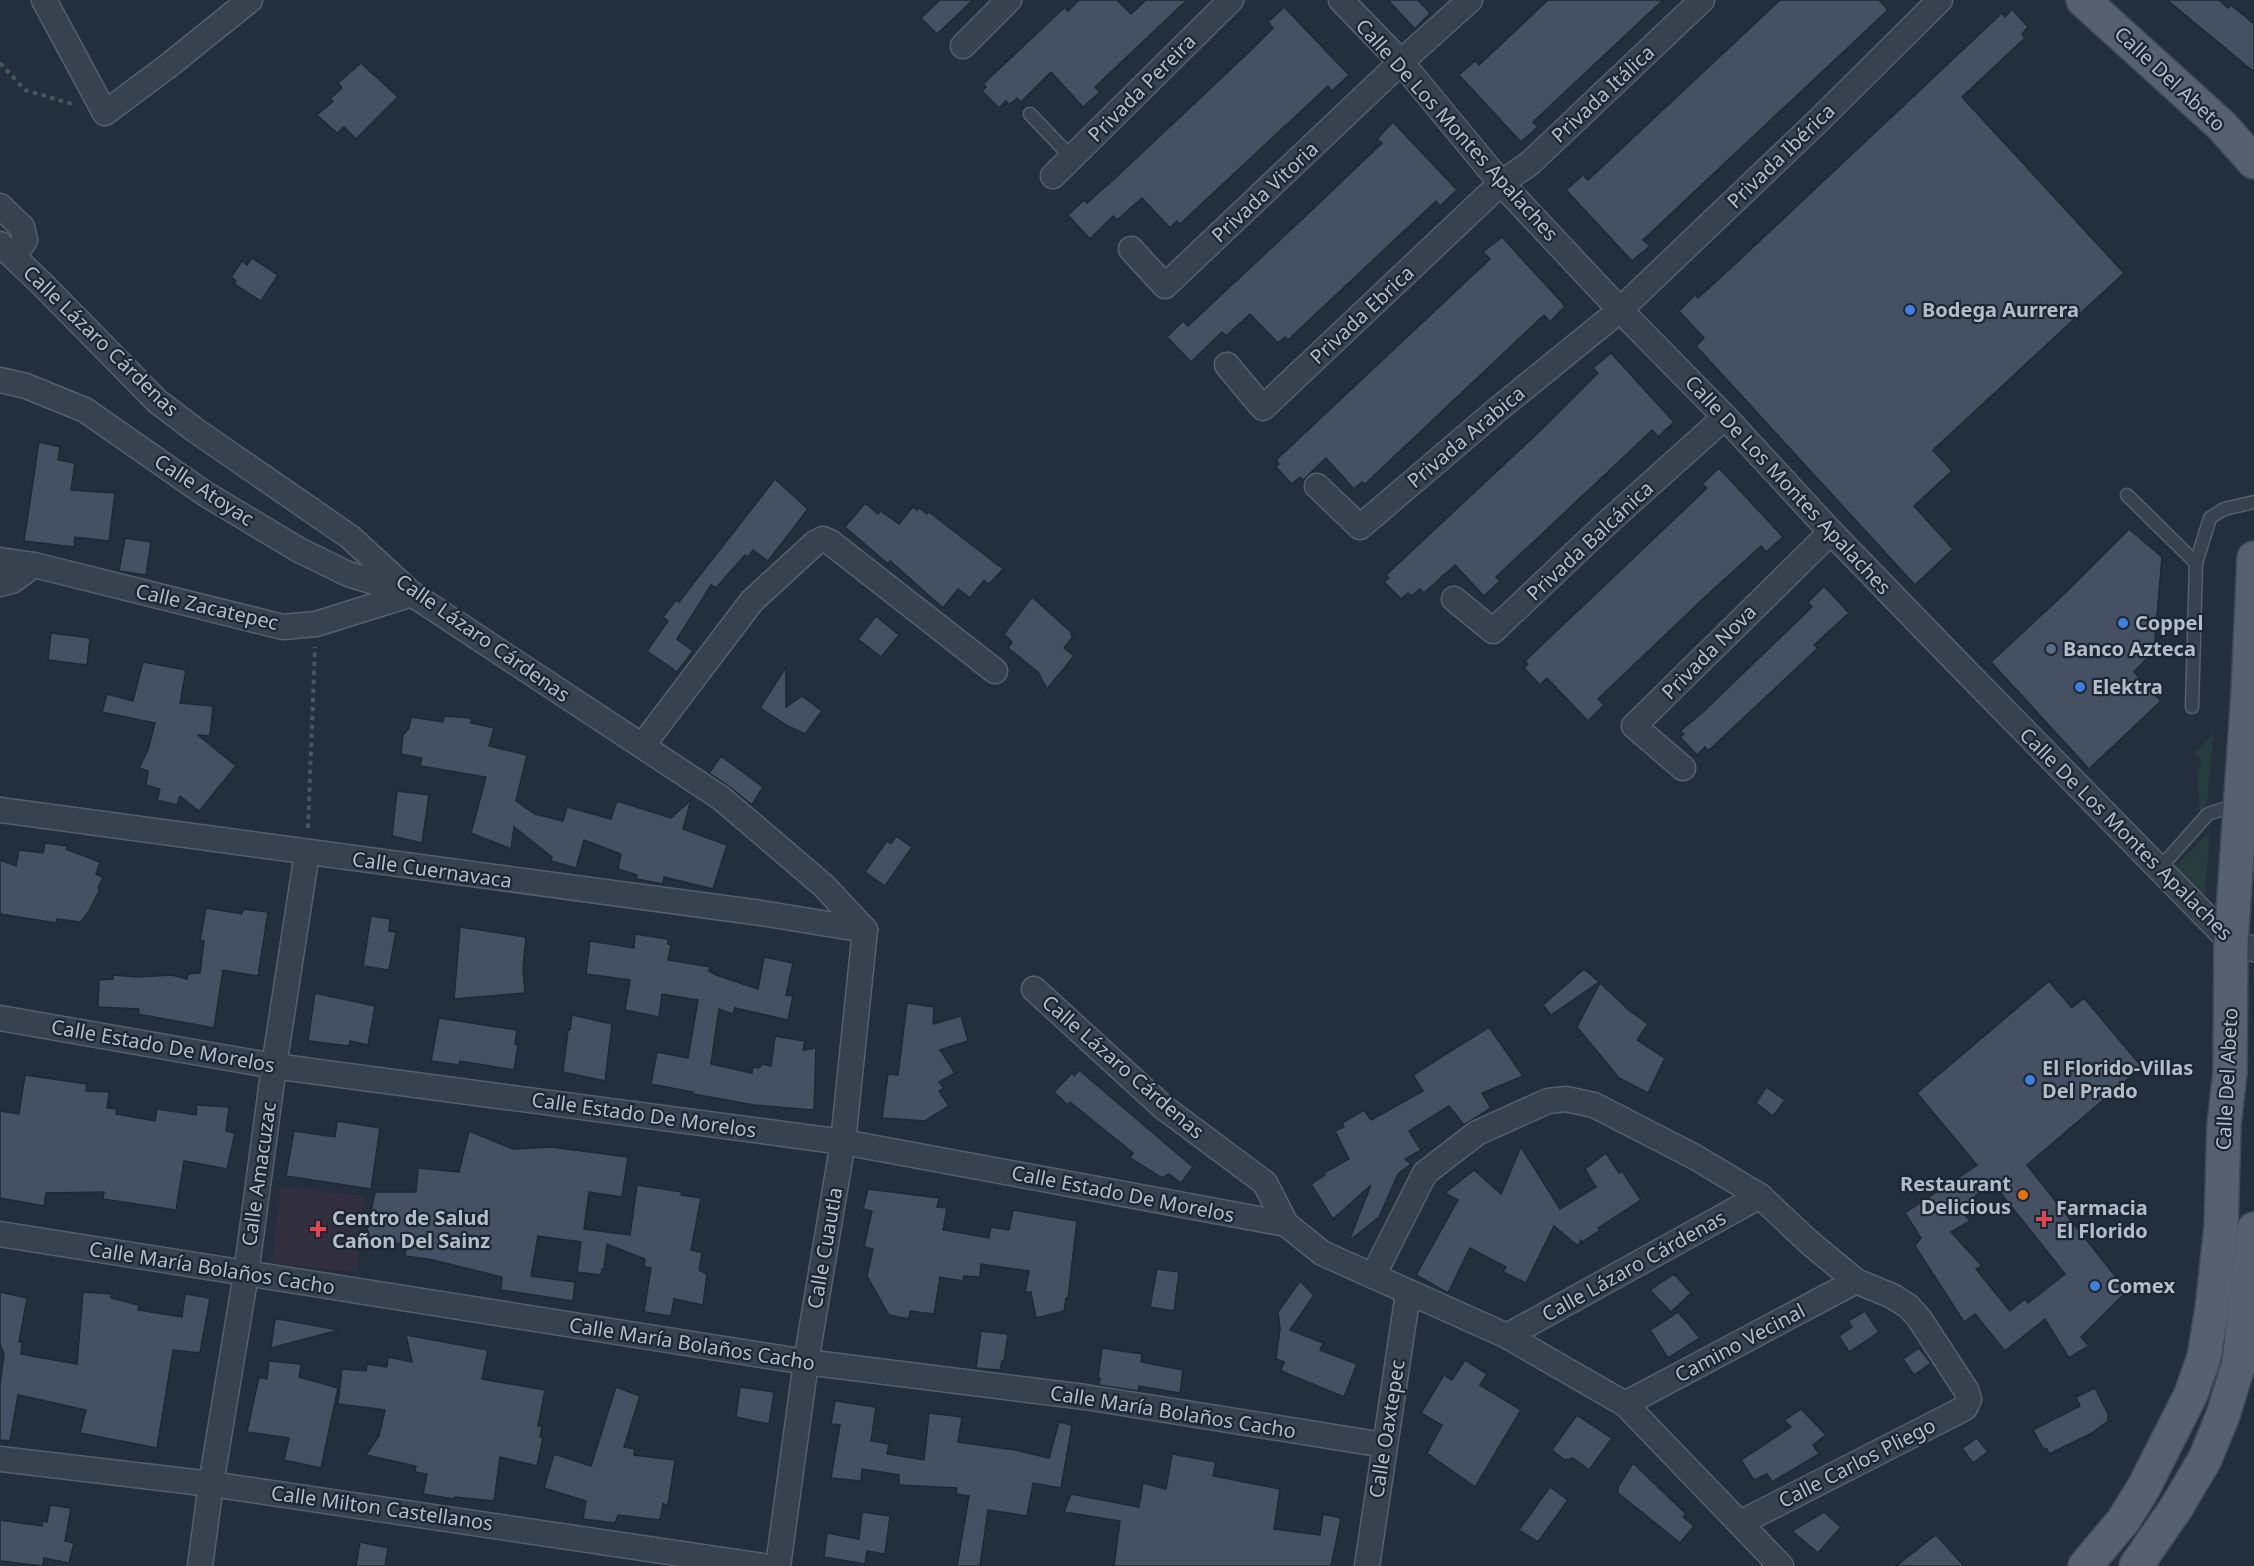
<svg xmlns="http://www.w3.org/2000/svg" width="2254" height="1566" font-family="'Noto Sans',sans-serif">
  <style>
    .medical { fill: #32303f }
    .green { fill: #263c3f }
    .building { fill: #455162; stroke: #1f2835; stroke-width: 1.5; fill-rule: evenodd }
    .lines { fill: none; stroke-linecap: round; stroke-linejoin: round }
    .service-casing { stroke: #565f6c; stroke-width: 15 }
    .minor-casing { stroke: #565f6c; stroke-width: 27 }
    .primary-casing { stroke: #414a57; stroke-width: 36 }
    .path { stroke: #44595c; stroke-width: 4; stroke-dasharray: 4.5 4.5; stroke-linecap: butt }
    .service { stroke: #38414e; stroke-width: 12 }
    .minor { stroke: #38414e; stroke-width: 24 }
    .primary { stroke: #56606e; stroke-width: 33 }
    .shop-dot { fill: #3f7fe0; stroke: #1d2633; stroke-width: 2 }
    .service-dot { fill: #5c6f8a; stroke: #1d2633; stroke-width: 2 }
    .food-dot { fill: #e8710a; stroke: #1d2633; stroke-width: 2 }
    .health-dot { fill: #e0444e; stroke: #1d2633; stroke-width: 2 }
    .labels { text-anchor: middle; stroke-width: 4.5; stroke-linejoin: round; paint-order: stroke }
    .street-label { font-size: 20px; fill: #b4bcc9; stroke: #1d2633 }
    .poi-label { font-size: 20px; font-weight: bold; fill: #b4bcc9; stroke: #1d2633; text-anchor: start }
  </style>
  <rect width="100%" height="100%" fill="#242f3e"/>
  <path class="medical" d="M281 1187 364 1196 356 1272 272 1263Z"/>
  <g class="green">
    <path d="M2214 732 2207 803 2200 812 2197 771 2203 763 2195 754Z"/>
    <path d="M2210 831 2204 904 2173 869Z"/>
  </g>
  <g class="building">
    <path d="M940 0H973L937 34 921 18Z"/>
    <path d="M1079 0H1117L1131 14 1146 0H1187L1095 87 1100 92 1083 107 1051 72 1021 102 1017 98 1009 105 1006 101 999 108 982 91 986 87 983 84 1065 7 1068 11Z"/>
    <path d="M1388 0H1418L1430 13 1415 29Z"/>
    <path d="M1548 0H1663L1533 122 1538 127 1521 142 1459 75 1475 61 1479 65Z"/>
    <path d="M1780 0H1879L1888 10 1643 240 1650 246 1632 261 1566 190 1583 175 1588 180Z"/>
    <path d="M2167 0H2219L2228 8 2231 5 2254 24V72Z"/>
    <path d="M1284 7 1349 75 1332 91 1328 86 1180 224 1177 221 1170 228 1142 198 1117 220 1113 216 1090 239 1068 215 1084 200 1087 203 1112 181 1249 52 1273 28 1268 22Z"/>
    <path d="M2012 9 2028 27 2022 34 2025 38 1962 97 2124 273 1933 450 1952 471 1914 506 1953 549 1915 585 1696 346 1704 338 1679 311 1695 295 1698 298 1733 266 2002 13 2005 17Z"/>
    <path d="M361 63 398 97 356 139 344 127 337 133 317 115 333 101 330 99 342 88 338 83Z"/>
    <path d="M1393 122 1457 190 1440 206 1436 201 1288 340 1285 337 1278 343 1250 314 1226 336 1222 332 1191 362 1167 337 1183 321 1188 326 1315 207 1382 143 1377 139Z"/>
    <path d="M1502 237 1565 306 1550 322 1544 315 1365 484 1362 482 1354 489 1326 458 1303 480 1300 477 1292 484 1276 467 1279 464 1276 460 1490 259 1483 252Z"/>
    <path d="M252 258 278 275 261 301 234 284 236 281 231 277 242 261 247 265Z"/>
    <path d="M1611 353 1674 422 1658 437 1652 430 1627 454 1496 577 1500 581 1484 596 1455 565 1424 593 1420 589 1411 596 1408 593 1401 599 1384 582 1389 578 1386 575 1542 429 1598 373 1593 368Z"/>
    <path d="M39 442 60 447 58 460 75 463 71 490 115 493 109 541 75 537 74 547 24 541Z"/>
    <path d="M1719 468 1783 537 1766 552 1761 546 1705 597 1598 699 1604 705 1588 721 1547 678 1540 685 1524 668 1528 664 1525 661 1707 488 1702 484Z"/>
    <path d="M775 479 808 509 768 561 753 550 748 557 745 555 716 588 711 585 677 639 693 651 677 672 647 651 668 621 663 617 676 600 679 602Z"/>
    <path d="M865 503 878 514 881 511 899 524 913 507 917 510 919 508 927 514 929 512 1003 569 989 584 984 580 970 598 958 589 943 608 890 561 888 564 845 527Z"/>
    <path d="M2129 529 2162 557 2154 651 2134 672 2161 701 2089 769 1991 662 2063 595Z"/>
    <path d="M125 538 151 542 146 575 119 571Z"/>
    <path d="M1824 586 1849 613 1814 645 1818 648 1768 695 1708 751 1705 747 1697 755 1680 737 1684 734 1680 731 1703 712 1812 607 1808 602Z"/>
    <path d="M1032 597 1072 633 1071 635 1073 637 1064 648 1074 656 1047 689 1038 672 1008 648 1012 642 1004 634Z"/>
    <path d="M876 616 899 635 881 657 858 639Z"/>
    <path d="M51 633 90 638 87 665 48 660Z"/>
    <path d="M143 662 186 670 180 703 213 706 210 736 198 735 236 766 199 811 180 796 177 805 157 800 160 789 146 785 148 771 139 768 148 750 155 723 102 712 107 694 133 701Z"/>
    <path d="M786 667V707L802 696 822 711 805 734 786 725 760 708Z"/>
    <path d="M444 716 471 718V723L494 728 489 746 527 755 516 801 535 814 563 821 567 807 611 819 617 801 671 818 691 800 683 829 727 845 713 889 664 877 663 884 636 879 637 875 618 869 621 854 584 840 576 868 551 861 552 857 514 827 511 849 471 833 486 777 420 766 422 758 401 754 403 735 409 728 411 717 443 722Z"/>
    <path d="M721 756 763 787 752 805 730 787 709 773Z"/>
    <path d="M397 791 429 795 422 843 392 836Z"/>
    <path d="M896 836 912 847 885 886 865 872 887 841 891 844Z"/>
    <path d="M45 843 67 846 66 849 100 862 96 874 103 877 98 888 100 889 89 911 81 922 57 919 56 923 0 914V860L16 866 19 850 43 853Z"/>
    <path d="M206 908 242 914 243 909 268 912 258 976 223 970 214 1028 138 1014 139 1009 98 1007 99 980 113 979V975L138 977 172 975 187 979 188 974 200 973 204 941 200 940Z"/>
    <path d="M371 916 390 919 389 931 396 932 389 970 363 966Z"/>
    <path d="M460 927 526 937 523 969 525 993 454 999Z"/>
    <path d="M635 934 668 939V944L671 945 668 960 710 967 709 971 716 975 758 989 764 957 793 963 786 995 793 996 788 1020 735 1008 733 1014 719 1009 711 1064 752 1073 753 1067 759 1068 762 1064 771 1066 775 1036 805 1041 803 1050 816 1048 814 1110 754 1105 693 1094V1092L651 1084 657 1052 688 1058 698 1000 662 994 659 1017 625 1010 630 980 586 974 590 941 634 948Z"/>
    <path d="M1584 969 1599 982 1551 1015 1543 1005Z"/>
    <path d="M2049 981 2072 1008 2084 998 2142 1067 2027 1165 2127 1291 2081 1337 2089 1346 2069 1358 2045 1319 2005 1351 1975 1314 1964 1322 1915 1246 1921 1238 1905 1213 1977 1165 1917 1093ZM1991 1181 2065 1274 2028 1303 2025 1299 2010 1311 1976 1269 1982 1266 1951 1232 1970 1221 1961 1210Z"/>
    <path d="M1600 983 1630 1011 1648 1024 1637 1040 1665 1058 1648 1093 1619 1078 1577 1027Z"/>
    <path d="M315 993 375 1006 368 1045 350 1041 349 1046 308 1041Z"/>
    <path d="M907 1003 934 1007 933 1024 961 1016 968 1041 940 1050 955 1073 939 1082 944 1088 939 1091 949 1106 925 1121 882 1118 888 1074 898 1075Z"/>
    <path d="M572 1015 612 1024 605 1081 563 1072 568 1030H570Z"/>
    <path d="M439 1018 517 1030 515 1044 518 1045 514 1070 460 1061 459 1065 431 1061Z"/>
    <path d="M1489 1027 1523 1076 1482 1093 1491 1108 1464 1125 1449 1106 1409 1131 1421 1150 1405 1159 1411 1164 1398 1174 1379 1217 1349 1241 1371 1185 1333 1219 1311 1184 1325 1175 1324 1173 1349 1159 1335 1131 1344 1127 1342 1123 1364 1110 1371 1120 1423 1091 1413 1075Z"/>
    <path d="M1079 1070 1193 1167 1181 1183 1169 1174 1162 1178 1130 1158 1133 1153 1070 1102 1068 1105 1054 1092 1072 1073 1074 1076Z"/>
    <path d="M25 1075 87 1084 86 1091 109 1092 107 1108 117 1109 116 1114 155 1121 157 1109 196 1115 197 1105 229 1107 226 1131 235 1133 227 1169 184 1161 176 1210 103 1199 104 1192 46 1193 44 1206 0 1198V1111L19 1114Z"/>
    <path d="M1766 1087 1785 1100 1773 1116 1756 1103Z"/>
    <path d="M337 1121 380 1128 371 1189 286 1176 294 1131 335 1137Z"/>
    <path d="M469 1131 513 1149 551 1147 628 1157 622 1197 589 1192 584 1229 630 1235 637 1185 682 1192 681 1195 701 1198 691 1250 702 1253 699 1270 707 1274 703 1305 674 1299 671 1316 644 1312 651 1268 644 1267 645 1259 607 1244 604 1269H602L601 1275 577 1272 581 1242 538 1236 531 1276 575 1282 573 1301 501 1290 502 1277 433 1260 405 1256 406 1245 366 1236 375 1192H416L418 1168 459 1172Z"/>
    <path d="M1521 1147 1560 1209 1596 1187 1585 1169 1606 1153 1619 1173 1622 1171 1641 1200 1598 1228 1600 1230 1582 1242 1581 1240 1578 1246 1554 1226 1526 1283 1503 1272 1506 1267 1470 1248 1448 1293 1416 1275 1458 1200 1445 1193 1474 1170 1501 1194Z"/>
    <path d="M868 1189 939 1198 937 1207 947 1208 943 1230 989 1238 991 1227 1009 1230 1013 1210 1077 1221 1068 1298H1066L1064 1311 1036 1318 1031 1292H1025L1029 1271 981 1264 980 1277 964 1276 963 1281 940 1277 934 1314 910 1311 909 1319 889 1315 867 1276 873 1249 864 1247 872 1211 863 1209Z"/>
    <path d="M1157 1269 1179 1272 1174 1311 1150 1307Z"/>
    <path d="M1674 1274 1691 1293 1671 1312 1650 1290Z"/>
    <path d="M1300 1281 1314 1295 1290 1330 1323 1343 1320 1350 1357 1364 1344 1397 1281 1371 1284 1362 1276 1359 1280 1329 1278 1312Z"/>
    <path d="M0 1292 27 1298 19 1342H22L21 1354 77 1364 83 1292 112 1294 111 1298 139 1305 138 1310 182 1317 185 1294 210 1298 200 1353 173 1350 157 1448 80 1433 86 1410 18 1395 10 1441 0 1440V1385L4 1354 0 1344Z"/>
    <path d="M1865 1311 1879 1332 1849 1352 1839 1336 1852 1327 1848 1321Z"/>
    <path d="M1678 1312 1700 1338 1668 1358 1650 1330Z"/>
    <path d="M275 1319 284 1320 339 1330 271 1348Z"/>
    <path d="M981 1331 1008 1334 1004 1361H1002L1000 1370 976 1368Z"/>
    <path d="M406 1335 488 1350 482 1379 545 1390 538 1426H542L540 1437 543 1438 537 1466 500 1457 494 1501 455 1497 454 1499 423 1494 427 1474 415 1472 416 1466 366 1455 379 1436 385 1410 338 1404 342 1369 366 1371 367 1364 387 1367 388 1357 412 1362Z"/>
    <path d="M1102 1348 1142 1354 1141 1362 1183 1370 1180 1393 1139 1386 1138 1391 1099 1385 1100 1378H1098Z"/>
    <path d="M1919 1348 1931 1363 1914 1375 1903 1359Z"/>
    <path d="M1465 1360 1487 1374 1480 1385 1521 1410 1475 1487 1427 1453 1442 1425 1421 1413 1444 1375 1452 1380Z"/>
    <path d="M269 1361 301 1364 299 1377 338 1388 321 1468 284 1460 289 1438 247 1432 259 1377 267 1379Z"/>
    <path d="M616 1387 640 1396 624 1447 635 1449 634 1455 675 1460 668 1505 663 1504 660 1520 618 1515 615 1523 583 1519 586 1501 544 1488 554 1454 591 1466Z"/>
    <path d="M740 1387 774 1392 769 1424 736 1417Z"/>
    <path d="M2095 1388 2108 1414V1421L2090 1434 2049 1454 2047 1449 2043 1448 2033 1430 2080 1406 2076 1397Z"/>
    <path d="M835 1401 876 1407 871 1441 889 1444 887 1454 924 1460 929 1413 962 1417 958 1442 1015 1450 1049 1458 1059 1422 1072 1425 1061 1488 1033 1483 1027 1516 988 1510 980 1566H957L969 1496 956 1494 957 1488 899 1485V1475L862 1469 861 1481 831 1478 840 1425 831 1424Z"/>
    <path d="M1801 1409 1826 1435 1813 1445 1819 1454 1772 1482 1767 1474 1754 1480 1741 1460 1791 1427 1784 1420Z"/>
    <path d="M1577 1415 1612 1438 1589 1470 1573 1458 1565 1460 1552 1450Z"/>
    <path d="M1977 1438 1988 1452 1973 1463 1962 1448Z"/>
    <path d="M1172 1454 1216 1462 1213 1476 1280 1489 1274 1529 1320 1535 1323 1514 1341 1518 1331 1566H1114L1120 1521 1064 1512 1071 1494 1139 1507 1143 1483 1166 1489Z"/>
    <path d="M1633 1463 1686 1514 1683 1517 1694 1526 1680 1543 1618 1493V1487Z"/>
    <path d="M1550 1487 1568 1500 1538 1542 1519 1530Z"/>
    <path d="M50 1505 71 1508 65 1541 74 1543 69 1563 44 1558 43 1566 0 1561V1520L42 1526 43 1521 47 1522Z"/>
    <path d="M862 1512 890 1516 885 1554 867 1551 865 1564 824 1557 827 1533 859 1539Z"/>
    <path d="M1824 1512 1841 1527 1818 1553 1792 1531Z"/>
    <path d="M1936 1535 1964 1566H1896L1928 1541Z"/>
    <path d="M360 1542 388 1548 385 1566H356Z"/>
  </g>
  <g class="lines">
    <defs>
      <g id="service">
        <path d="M1030 114 1072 158"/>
        <path d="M2127 495 2196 563"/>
        <path d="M2192 707 2196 563 2210 518 2224 509 2254 502"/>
        <path d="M2159 869 2208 814 2223 809H2239"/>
      </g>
      <g id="minor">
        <path d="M44 0 105 113 168 66 250 0"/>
        <path d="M1341 0 1401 62 1501 183 1620 310 1725 417 1831 532 1952 657 2231 942 2254 949"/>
        <path d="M963 46 1009 0"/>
        <path d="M1053 176 1231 0"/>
        <path d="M0 206 22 227 25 240 14 256"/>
        <path d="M0 244 42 284 157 401 195 430 350 537 412 594 721 798 824 886 865 930"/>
        <path d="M1131 249 1165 286 1401 62 1470 0"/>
        <path d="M1227 365 1263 408 1501 183 1529 164 1702 0"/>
        <path d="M0 380 26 386 85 410 204 493 299 550 348 574 404 591"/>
        <path d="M1317 486 1360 527 1497 410 1620 310 1818 121 1940 0"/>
        <path d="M0 560 34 565 283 627 316 624 412 594"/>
        <path d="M0 584 12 581 34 565"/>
        <path d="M1454 599 1493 631 1607 523 1725 417"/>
        <path d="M642 746 752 601 815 543 823 539 830 542 995 671"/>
        <path d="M1683 768 1634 726 1831 532"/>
        <path d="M0 810 761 913 865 930"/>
        <path d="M1034 989 1163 1107 1265 1183 1286 1224 1322 1253 1507 1336 1625 1404 1781 1566"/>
        <path d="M0 1018 274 1066 843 1142 1286 1224"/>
        <path d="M0 1234 806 1362 1085 1397 1384 1445"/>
        <path d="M1373 1276 1425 1173 1477 1133 1548 1101 1566 1099 1594 1105 1695 1157 1760 1196 1810 1243 1856 1281 1892 1296 1908 1306 1919 1318 1966 1390 1969 1399 1965 1408 1740 1523"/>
        <path d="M1507 1336 1760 1196"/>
        <path d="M1625 1404 1856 1281"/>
        <path d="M0 1459 211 1484 763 1566"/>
        <path d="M200 1566 211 1484 246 1274 274 1066 307 853"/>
        <path d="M778 1566 806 1362 843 1142 865 930"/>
        <path d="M1367 1566 1408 1293"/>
      </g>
      <g id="primary">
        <path d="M2083 0 2222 126 2254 162"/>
        <path d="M2085 1566 2123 1521 2144 1487 2191 1394 2204 1357 2212 1309 2221 1227 2224 1125 2230 1072 2231 942 2248 693 2254 558"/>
        <path d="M2136 1566 2176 1508 2205 1459 2223 1415 2239 1363 2254 1229"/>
      </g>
    </defs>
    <use href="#service" class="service-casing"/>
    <use href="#minor" class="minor-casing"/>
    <use href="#primary" class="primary-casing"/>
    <g class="path">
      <path d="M0 63 25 90 72 104"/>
      <path d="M308 828 315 647"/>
    </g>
    <use href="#service" class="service"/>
    <use href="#minor" class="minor"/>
    <use href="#primary" class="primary"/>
  </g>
  <g class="shop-dot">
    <circle cx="1910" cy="310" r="6"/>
    <circle cx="2123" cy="623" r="6"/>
    <circle cx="2080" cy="687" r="6"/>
    <circle cx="2030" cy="1080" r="6"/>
    <circle cx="2095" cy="1286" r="6"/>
  </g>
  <circle class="service-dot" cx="2051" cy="649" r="6"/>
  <circle class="food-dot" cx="2023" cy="1195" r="6"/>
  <g class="health-dot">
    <path d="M2041 1210h6v6h6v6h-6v6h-6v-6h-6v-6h6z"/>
    <path d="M315 1220h6v6h6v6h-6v6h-6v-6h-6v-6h6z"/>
  </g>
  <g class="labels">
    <g class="street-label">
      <text transform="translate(2170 79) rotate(43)" y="7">Calle Del Abeto</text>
      <text transform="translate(1142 88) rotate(-45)" y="7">Privada Pereira</text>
      <text transform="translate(1603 94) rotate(-43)" y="7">Privada Itálica</text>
      <text transform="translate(1457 130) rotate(48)" y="7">Calle De Los Montes Apalaches</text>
      <text transform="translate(1781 156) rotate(-44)" y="7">Privada Ibérica</text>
      <text transform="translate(1265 192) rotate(-43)" y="7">Privada Vitoria</text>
      <text transform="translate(1362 315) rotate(-43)" y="7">Privada Ebrica</text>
      <text transform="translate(101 341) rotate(44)" y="7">Calle Lázaro Cárdenas</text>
      <text transform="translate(1466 437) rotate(-40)" y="7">Privada Arabica</text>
      <text transform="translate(1788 485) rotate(47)" y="7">Calle De Los Montes Apalaches</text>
      <text transform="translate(204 490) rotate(33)" y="7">Calle Atoyac</text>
      <text transform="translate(1590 541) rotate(-43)" y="7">Privada Balcánica</text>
      <text transform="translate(207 607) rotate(13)" y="7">Calle Zacatepec</text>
      <text transform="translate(483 638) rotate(35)" y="7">Calle Lázaro Cárdenas</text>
      <text transform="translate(1709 652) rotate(-45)" y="7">Privada Nova</text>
      <text transform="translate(2126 834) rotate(45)" y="7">Calle De Los Montes Apalaches</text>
      <text transform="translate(432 870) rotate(8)" y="7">Calle Cuernavaca</text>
      <text transform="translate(163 1046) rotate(10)" y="7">Calle Estado De Morelos</text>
      <text transform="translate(1123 1067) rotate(41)" y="7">Calle Lázaro Cárdenas</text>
      <text transform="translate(2227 1079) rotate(-87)" y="7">Calle Del Abeto</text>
      <text transform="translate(644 1115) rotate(8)" y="7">Calle Estado De Morelos</text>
      <text transform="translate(259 1174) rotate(-82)" y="7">Calle Amacuzac</text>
      <text transform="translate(1123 1194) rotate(11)" y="7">Calle Estado De Morelos</text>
      <text transform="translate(825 1248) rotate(-80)" y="7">Calle Cuautla</text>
      <text transform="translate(1634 1266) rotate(-29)" y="7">Calle Lázaro Cárdenas</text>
      <text transform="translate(212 1268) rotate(9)" y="7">Calle María Bolaños Cacho</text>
      <text transform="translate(1740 1343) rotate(-28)" y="7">Camino Vecinal</text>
      <text transform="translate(692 1344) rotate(9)" y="7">Calle María Bolaños Cacho</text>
      <text transform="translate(1173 1412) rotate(9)" y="7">Calle María Bolaños Cacho</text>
      <text transform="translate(1387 1429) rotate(-81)" y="7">Calle Oaxtepec</text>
      <text transform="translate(1857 1463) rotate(-27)" y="7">Calle Carlos Pliego</text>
      <text transform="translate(382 1508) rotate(8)" y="7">Calle Milton Castellanos</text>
    </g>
    <g class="poi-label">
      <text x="1922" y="317">Bodega Aurrera</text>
      <text x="2135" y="630">Coppel</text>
      <text x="2063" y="656">Banco Azteca</text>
      <text x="2092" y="694">Elektra</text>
      <text x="2042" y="1075">El Florido-Villas<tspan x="2042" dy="23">Del Prado</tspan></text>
      <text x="2011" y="1191" text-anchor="end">Restaurant<tspan x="2011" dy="23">Delicious</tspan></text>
      <text x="2056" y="1215">Farmacia<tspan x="2056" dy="23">El Florido</tspan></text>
      <text x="332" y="1225">Centro de Salud<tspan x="332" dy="23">Cañon Del Sainz</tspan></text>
      <text x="2107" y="1293">Comex</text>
    </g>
  </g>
</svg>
